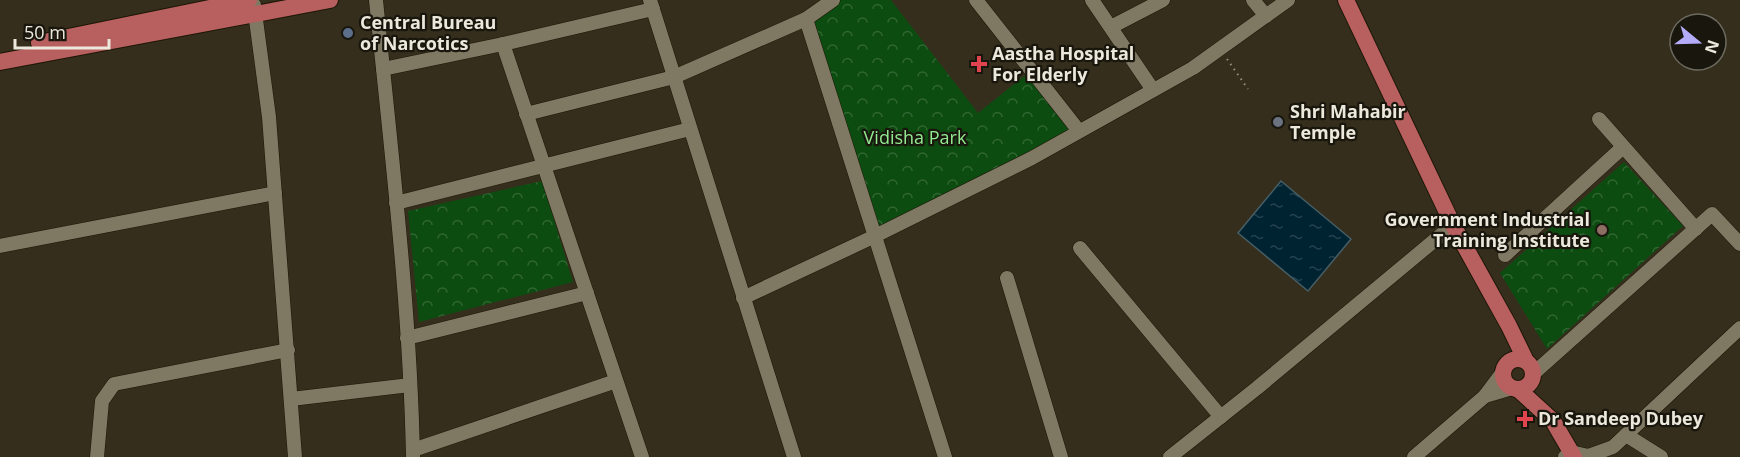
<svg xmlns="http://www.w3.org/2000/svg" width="1740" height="457" font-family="'Open Sans',sans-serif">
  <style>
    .park { fill: url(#park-crowns) }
    .water { fill: url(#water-ripples); stroke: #475e65; stroke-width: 1.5 }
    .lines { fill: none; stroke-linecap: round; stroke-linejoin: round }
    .minor-casing { stroke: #1c1605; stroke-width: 15 }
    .major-casing { stroke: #1c1605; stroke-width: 18 }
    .path { stroke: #958f81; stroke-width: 2; stroke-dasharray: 1.5 4.5; stroke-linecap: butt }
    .minor { stroke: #7f7863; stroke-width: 14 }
    .major { stroke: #b85f5f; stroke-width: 16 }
    .service-dot { fill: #5c6f8a; stroke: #19160e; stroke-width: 2 }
    .health-dot { fill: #e0444e; stroke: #19160e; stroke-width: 2 }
    .worship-dot { fill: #6b7280; stroke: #19160e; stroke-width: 2 }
    .education-dot { fill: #8d6e63; stroke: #19160e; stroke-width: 2 }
    .labels { text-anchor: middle; stroke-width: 4.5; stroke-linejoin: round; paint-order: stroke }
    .poi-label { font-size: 18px; font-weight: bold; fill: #ece8dc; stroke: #19160e; text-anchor: start }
    .park-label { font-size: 18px; fill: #92eb90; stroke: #19160e }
  </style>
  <defs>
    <pattern id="park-crowns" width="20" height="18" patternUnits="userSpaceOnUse" patternTransform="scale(1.5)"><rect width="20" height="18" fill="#0c4c10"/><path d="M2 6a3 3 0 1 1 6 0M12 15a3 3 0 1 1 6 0" fill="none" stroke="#306632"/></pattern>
    <pattern id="water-ripples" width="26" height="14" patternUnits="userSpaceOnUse" patternTransform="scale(1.5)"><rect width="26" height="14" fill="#002332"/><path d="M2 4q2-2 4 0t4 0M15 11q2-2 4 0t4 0" fill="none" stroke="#25434f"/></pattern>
  </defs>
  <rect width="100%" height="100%" fill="#352e1c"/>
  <g class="park">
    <path d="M840 0H891L978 113 1028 73 1073 130 877 231 810 19Z"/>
    <path d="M1624 162 1683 226 1547 349 1500 273Z"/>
    <path d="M542 181 573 282 419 322 408 211Z"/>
  </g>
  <path class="water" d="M1281 181 1351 239 1308 291 1238 233Z"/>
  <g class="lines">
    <defs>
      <g id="minor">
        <path d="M376 0C391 152 410 304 413 457"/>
        <path d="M650 0 794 457"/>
        <path d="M976 0 1079 131"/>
        <path d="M1092 0 1153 90"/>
        <path d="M1253 0 1266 16"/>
        <path d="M254 5 269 117 295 457"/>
        <path d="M806 19 945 457"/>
        <path d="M1111 27 1163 0"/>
        <path d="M503 44 642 457"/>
        <path d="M383 69 503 44 653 9"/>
        <path d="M526 114 674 77 806 19 833 0"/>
        <path d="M1599 119 1696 229"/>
        <path d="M396 203 690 129"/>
        <path d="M0 246 275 193"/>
        <path d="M1080 248 1221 417"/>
        <path d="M1505 255 1623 147"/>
        <path d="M1007 278 1061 457"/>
        <path d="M743 298 875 236 1032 158 1193 68 1288 0"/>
        <path d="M407 338 587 293"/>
        <path d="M1534 373 1712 214 1740 244"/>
        <path d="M1485 396 1512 388"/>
        <path d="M291 399 410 385"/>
        <path d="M1626 435 1661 457"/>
        <path d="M413 450 616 381"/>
        <path d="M97 457 102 401 114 384 288 350"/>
        <path d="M1170 457 1257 388 1453 225"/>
        <path d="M1414 457 1485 396 1503 372"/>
        <path d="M1565 457 1571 452 1588 456 1613 447 1740 328"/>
      </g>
      <g id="major">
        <path d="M1346 0 1453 225 1509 326 1526 361"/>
        <path d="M39 43 249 0"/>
        <path d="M0 62 330 0"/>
        <circle cx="1518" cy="374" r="15"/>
        <path d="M1519 390 1553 421 1574 457"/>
      </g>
    </defs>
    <use href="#minor" class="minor-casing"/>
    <use href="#major" class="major-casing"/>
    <path class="path" d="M1227 59 1248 89"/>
    <use href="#minor" class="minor"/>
    <use href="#major" class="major"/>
  </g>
  <circle class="service-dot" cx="348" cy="33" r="6"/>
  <g class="health-dot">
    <path d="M976 55h6v6h6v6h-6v6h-6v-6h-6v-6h6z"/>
    <path d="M1522 410h6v6h6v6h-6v6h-6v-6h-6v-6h6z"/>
  </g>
  <circle class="worship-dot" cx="1278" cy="122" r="6"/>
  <circle class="education-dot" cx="1602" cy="230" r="6"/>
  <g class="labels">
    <g class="poi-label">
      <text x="360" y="29">Central Bureau<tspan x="360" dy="21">of Narcotics</tspan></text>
      <text x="992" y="60">Aastha Hospital<tspan x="992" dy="21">For Elderly</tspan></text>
      <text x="1290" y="118">Shri Mahabir<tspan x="1290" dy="21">Temple</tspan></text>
      <text x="1590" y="226" text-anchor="end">Government Industrial<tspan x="1590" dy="21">Training Institute</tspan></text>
      <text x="1538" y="425">Dr Sandeep Dubey</text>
    </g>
    <g class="park-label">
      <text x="915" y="144">Vidisha Park</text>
    </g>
  </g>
  <g transform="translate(1698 42) rotate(109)"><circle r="28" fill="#19160e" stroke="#6d6a60" stroke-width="1.5"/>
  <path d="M0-4.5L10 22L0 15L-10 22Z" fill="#b4acf9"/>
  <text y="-9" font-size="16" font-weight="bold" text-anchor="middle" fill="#ece8dc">N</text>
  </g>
  <path d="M15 39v9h94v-9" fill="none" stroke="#ece8dc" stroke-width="3"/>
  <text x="24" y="39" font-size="18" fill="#ece8dc" stroke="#19160e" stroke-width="4.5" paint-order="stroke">50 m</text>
</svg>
